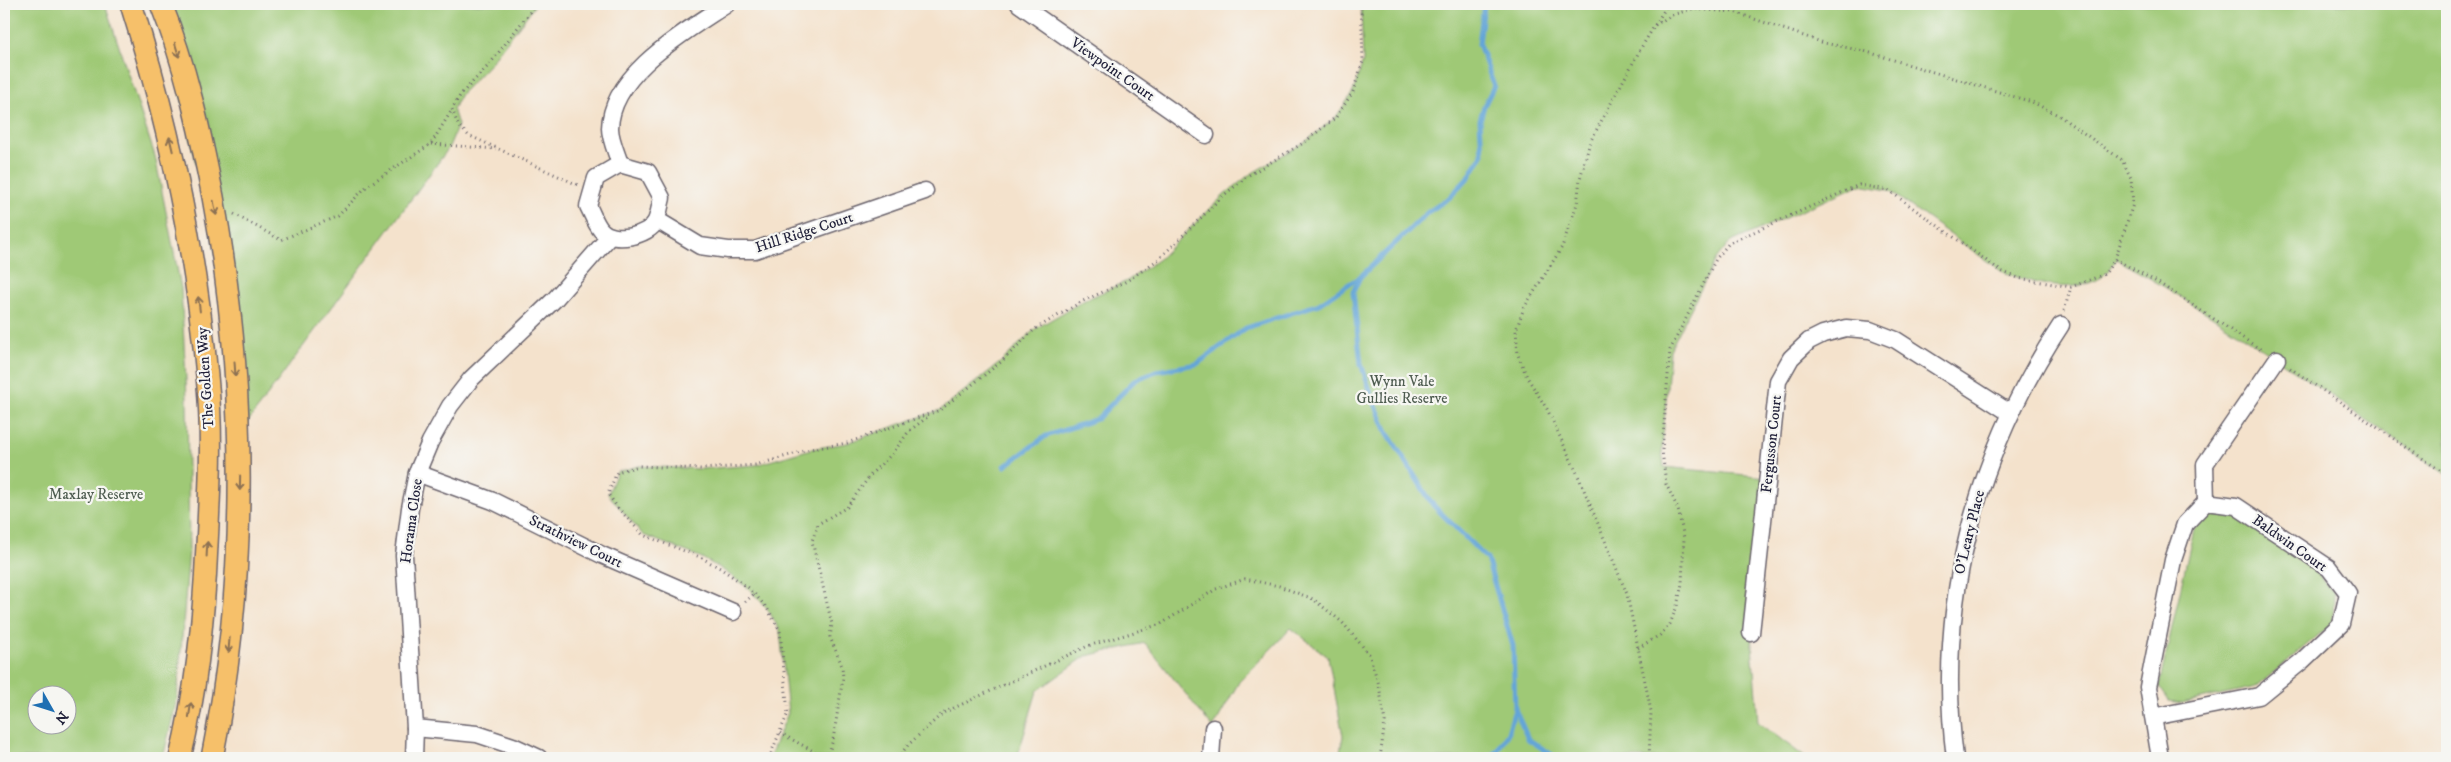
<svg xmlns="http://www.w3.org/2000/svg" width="2451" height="762" font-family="'IM FELL DW Pica',serif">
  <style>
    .green { fill: #9fc976; stroke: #607658; fill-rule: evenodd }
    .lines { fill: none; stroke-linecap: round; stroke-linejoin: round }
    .stream { stroke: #64a5d7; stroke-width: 5 }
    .minor-casing { stroke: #6c656e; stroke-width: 19 }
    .major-casing { stroke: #6c656e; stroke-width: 24 }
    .path { stroke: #6c656e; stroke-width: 3; stroke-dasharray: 1 4; stroke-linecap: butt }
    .minor { stroke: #fff; stroke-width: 16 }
    .major { stroke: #f6c06b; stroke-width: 21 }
    .oneway { stroke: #8c7153 }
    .labels { text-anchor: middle; stroke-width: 4.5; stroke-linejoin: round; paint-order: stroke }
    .street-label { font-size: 15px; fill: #22223b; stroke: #f6f6f2 }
    .park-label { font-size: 15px; fill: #4e5c50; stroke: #f6f6f2 }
  </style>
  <rect width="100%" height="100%" fill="#f6f6f2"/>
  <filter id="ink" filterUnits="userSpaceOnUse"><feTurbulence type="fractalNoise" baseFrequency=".02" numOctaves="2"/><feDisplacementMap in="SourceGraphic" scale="10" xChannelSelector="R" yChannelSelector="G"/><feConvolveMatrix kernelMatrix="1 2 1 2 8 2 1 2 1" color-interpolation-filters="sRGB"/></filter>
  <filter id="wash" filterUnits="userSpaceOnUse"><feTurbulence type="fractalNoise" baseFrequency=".0096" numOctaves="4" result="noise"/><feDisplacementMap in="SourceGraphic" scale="20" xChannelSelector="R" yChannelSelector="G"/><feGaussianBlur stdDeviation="1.12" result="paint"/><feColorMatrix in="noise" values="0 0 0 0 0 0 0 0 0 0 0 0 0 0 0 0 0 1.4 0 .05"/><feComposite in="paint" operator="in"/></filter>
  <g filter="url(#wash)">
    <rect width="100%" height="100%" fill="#f4e2cc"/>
    <g class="green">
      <path d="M4 4H105L155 156 181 288 187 398 189 550 177 699 163 758H4ZM38 694H68V724H38Z"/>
      <path d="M161 4H536L489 65 461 94 453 109 458 125 448 149 239 434 232 328Z"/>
      <path d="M1361 4H2447V475C2338 401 2231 323 2116 259 2112 263 2109 271 2104 275 2076 297 2031 283 2001 271L1888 190 1859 185 1729 243 1716 259 1670 350 1662 450 1664 467 1767 477 1751 633 1758 722 1806 758H1339L1343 736 1328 657 1291 628 1239 682 1213 728 1145 643 1086 656 1037 691 1017 758H769L788 713 780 631 767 608 748 588 720 568 700 557 643 535 608 494 617 472 639 466 701 469 756 465 811 449 847 443 940 410 1001 362 1035 329 1083 301 1127 281 1159 259 1223 196 1249 175 1305 142 1336 117 1353 92 1363 61Z"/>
      <path d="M2210 516H2237L2319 575 2334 593 2333 623 2256 687 2182 703 2169 701 2159 686 2194 528Z"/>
    </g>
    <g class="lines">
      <g class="stream">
        <path d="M1360 277 1353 292 1361 364 1373 399 1387 432 1433 505 1487 559 1513 646 1515 709 1508 733 1497 751 1489 758"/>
        <path d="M1005 466 1046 436 1097 419 1135 380 1156 371 1197 364 1246 328 1319 304 1361 276 1428 212 1449 198 1469 177 1482 155 1480 120 1484 106 1494 86 1479 44 1484 4"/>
        <path d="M1515 709 1528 739 1557 758"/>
      </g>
    </g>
  </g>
  <g filter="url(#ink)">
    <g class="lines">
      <defs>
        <g id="minor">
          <path d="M1019 4 1206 135"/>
          <path d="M620 164 648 172 662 198C660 205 659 214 656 221 649 236 613 244 601 230 595 223 592 213 588 206L596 178Z"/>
          <path d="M620 164C617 154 610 139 610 128 611 73 687 31 727 4"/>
          <path d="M657 220 700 246 728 250H755L925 191"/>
          <path d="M417 473 493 501 602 555 733 612"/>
          <path d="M2206 502 2205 464 2277 359"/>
          <path d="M1751 633 1778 381 1791 358 1809 341 1823 334 1846 328 1870 330 1896 340 2010 413"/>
          <path d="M2153 717 2259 696 2302 661 2341 624 2348 593 2329 568 2236 506 2206 502 2185 524 2173 560 2148 687 2160 758"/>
          <path d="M415 728 477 734 513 746 539 758"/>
          <path d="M414 758 415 728 404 555 410 508 417 473 430 442 450 406 471 379 555 299 610 236"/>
          <path d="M1211 758 1213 728"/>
          <path d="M1955 758C1935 605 1976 453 2061 325"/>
        </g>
        <g id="major">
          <path d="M131 4C170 127 195 247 207 376 213 432 210 489 207 545 204 616 197 689 180 758"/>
          <path d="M161 4C186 66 200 131 213 197 247 382 249 573 212 758"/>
        </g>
      </defs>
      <use href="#minor" class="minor-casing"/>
      <use href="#major" class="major-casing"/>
      <g class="path">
        <path d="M536 4 489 65 461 94 452 109 458 125 468 135 578 185"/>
        <path d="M1655 25 1668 4"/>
        <path d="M431 144 496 149"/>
        <path d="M234 214 281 240 338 216 367 186 431 144 452 110"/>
        <path d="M2115 259 2157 282 2263 351"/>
        <path d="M2064 311 2071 287"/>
        <path d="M2290 368 2447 475"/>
        <path d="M745 602 754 594"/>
        <path d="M1638 648 1660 635 1670 624 1677 606 1682 584 1684 538 1678 509 1666 484 1662 450 1670 350 1716 259 1729 243 1859 185 1888 190 2001 271 2018 278 2071 287 2105 274 2115 259 2133 204 2131 178 2122 160 2058 115 2032 102 1864 51 1824 43 1734 12 1692 9 1672 15 1655 25 1641 48 1590 142 1580 179 1577 204 1562 247 1524 308 1516 330 1518 355 1527 377 1547 409 1577 473 1627 594 1651 711 1649 758"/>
        <path d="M780 733 826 758"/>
        <path d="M769 758 788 713 780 631 767 608 749 588 720 568 700 557 643 535 618 508 608 494 617 472 639 466 701 469 756 465 811 449 847 443 940 410 1001 362 1035 329 1083 301 1127 281 1159 259 1223 196 1249 175 1305 142 1336 117 1353 92 1363 61 1361 4"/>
        <path d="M809 758 813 752"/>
        <path d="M827 758 833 740 843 678 842 666 830 637 832 624 812 541 818 524 847 507 872 473 893 453 909 431 929 416"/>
        <path d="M898 758 908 745 943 713 1088 646 1161 624 1216 589 1245 579 1279 586 1313 599 1342 622 1369 654 1379 685 1385 722 1380 758"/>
      </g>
      <use href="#minor" class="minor"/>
      <use href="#major" class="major"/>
    </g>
    <defs><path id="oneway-shaft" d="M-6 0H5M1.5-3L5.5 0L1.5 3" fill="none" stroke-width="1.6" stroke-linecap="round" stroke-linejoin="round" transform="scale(1.25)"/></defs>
    <g class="oneway">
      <use href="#oneway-shaft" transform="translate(177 50) rotate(73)"/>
      <use href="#oneway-shaft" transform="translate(171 144) rotate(-103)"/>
      <use href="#oneway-shaft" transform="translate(215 208) rotate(79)"/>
      <use href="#oneway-shaft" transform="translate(199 304) rotate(-97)"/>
      <use href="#oneway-shaft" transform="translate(235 369) rotate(86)"/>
      <use href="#oneway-shaft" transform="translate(240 483) rotate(91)"/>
      <use href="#oneway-shaft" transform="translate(207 549) rotate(-87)"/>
      <use href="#oneway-shaft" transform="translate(229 645) rotate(95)"/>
      <use href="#oneway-shaft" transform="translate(190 710) rotate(-81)"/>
    </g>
  </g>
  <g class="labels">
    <g class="street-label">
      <text transform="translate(1113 69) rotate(35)" y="5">Viewpoint Court</text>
      <text transform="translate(804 232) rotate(-18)" y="5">Hill Ridge Court</text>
      <text transform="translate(205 378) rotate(-94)" y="5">The Golden Way</text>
      <text transform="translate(1771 444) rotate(-84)" y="5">Fergusson Court</text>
      <text transform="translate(411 521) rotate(-82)" y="5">Horama Close</text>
      <text transform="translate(1969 532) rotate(-76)" y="5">O'Leary Place</text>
      <text transform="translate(576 541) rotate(26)" y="5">Strathview Court</text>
      <text transform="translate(2290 543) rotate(35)" y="5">Baldwin Court</text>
    </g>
    <g class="park-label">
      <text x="1402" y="386">Wynn Vale<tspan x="1402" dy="17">Gullies Reserve</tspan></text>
      <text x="96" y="499">Maxlay Reserve</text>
    </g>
  </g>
  <rect width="2451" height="762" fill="none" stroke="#f6f6f2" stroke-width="20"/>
  <g transform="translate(52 710) rotate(129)"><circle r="24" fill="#f6f6f2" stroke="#a1a1a9"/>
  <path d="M0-4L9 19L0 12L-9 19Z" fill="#1f6fb2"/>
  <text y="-8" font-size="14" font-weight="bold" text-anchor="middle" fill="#22223b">N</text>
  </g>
</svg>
